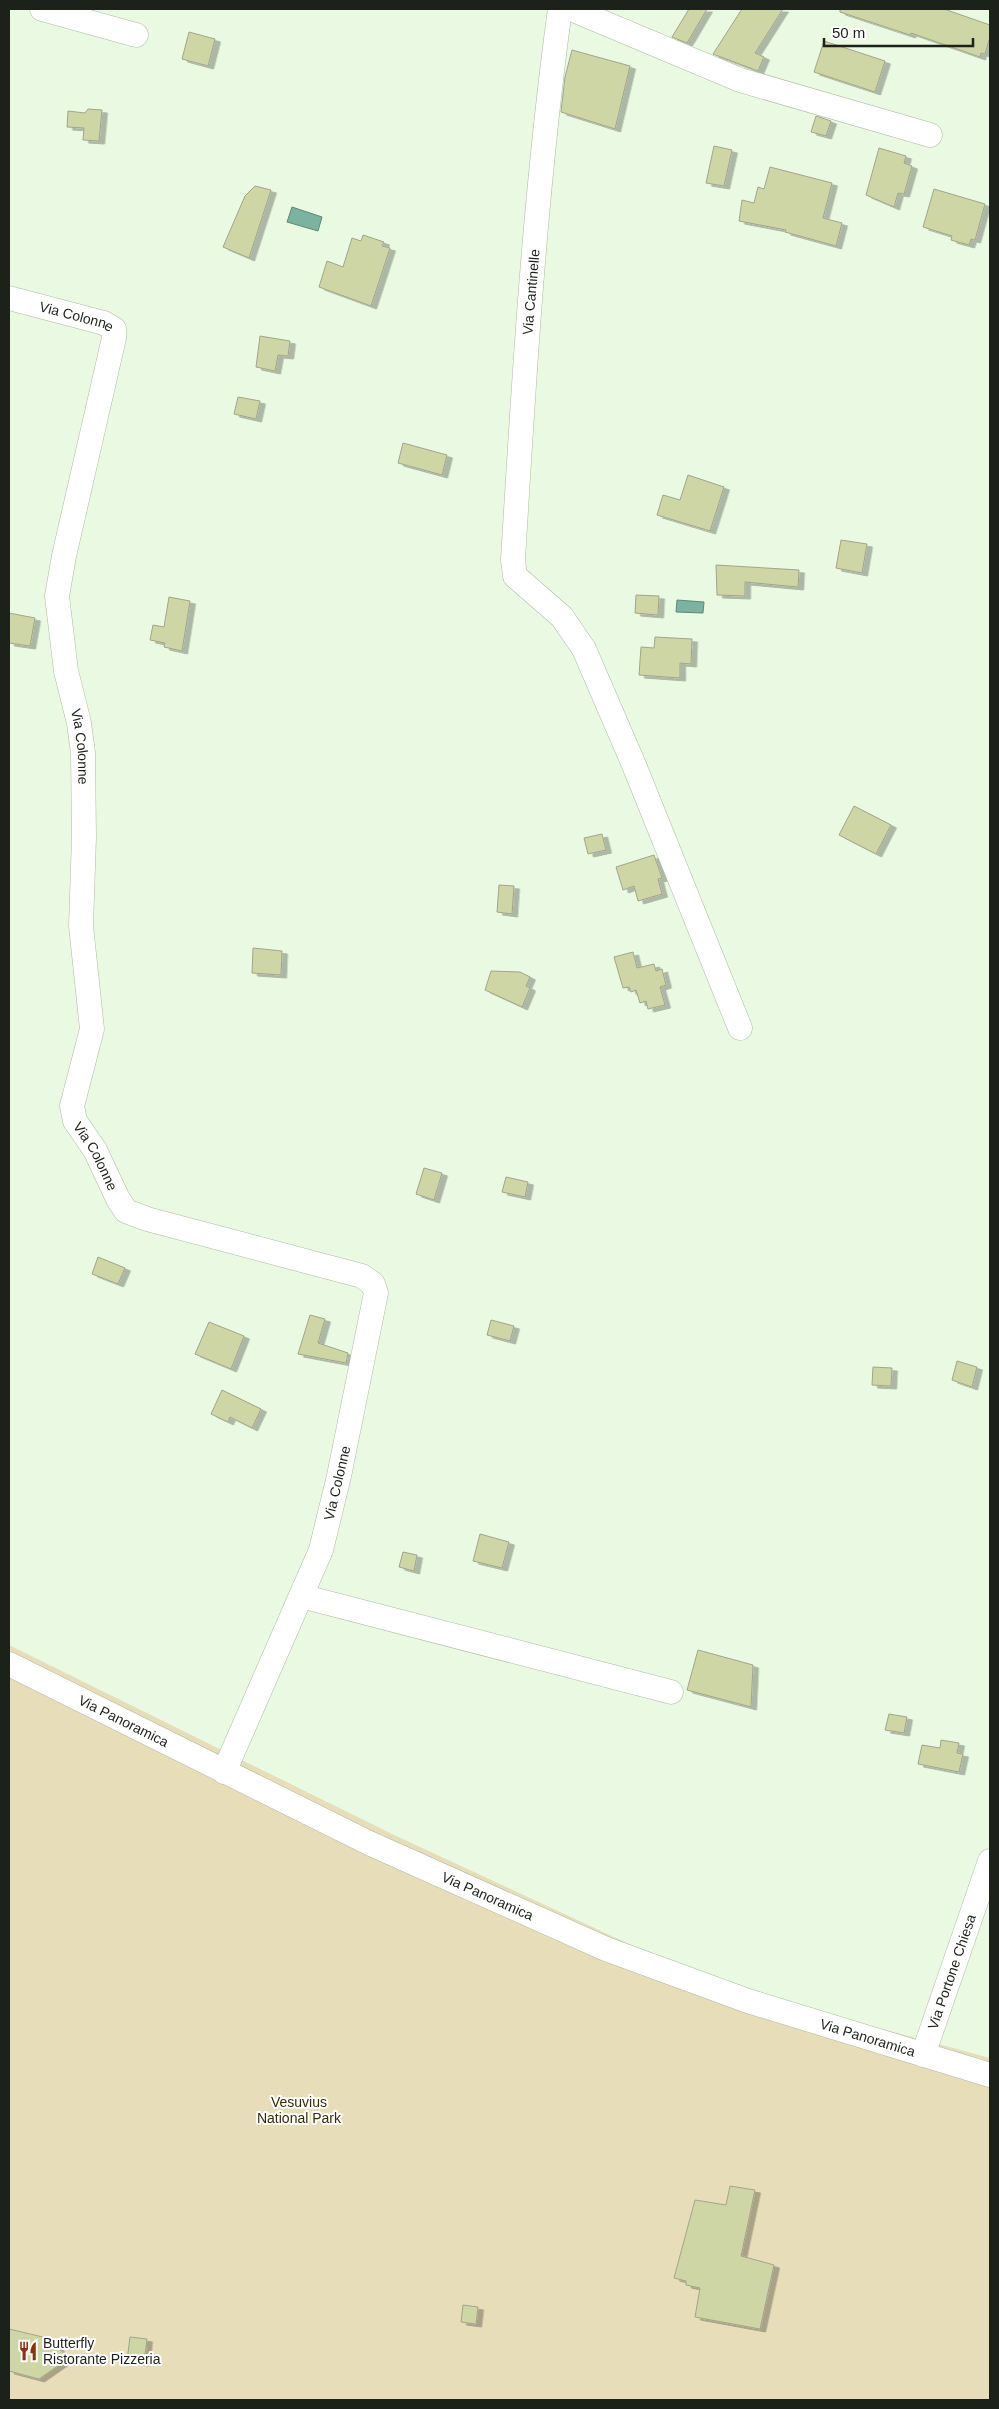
<svg xmlns="http://www.w3.org/2000/svg" width="999" height="2409" font-family="Arial,sans-serif">
  <style>
    .green { fill: #e7ddb8 }
    .water { fill: #7bb3a0; stroke: #5e8878 }
    .building { fill: #cfd6a5; stroke: #a1a48b; filter: url(#shadow) }
    .lines { fill: none; stroke-linecap: round; stroke-linejoin: round }
    .minor-casing { stroke: #adbaa4; stroke-width: 25 }
    .minor { stroke: #fff; stroke-width: 24 }
    .labels { text-anchor: middle; stroke-width: 4; stroke-linejoin: round; paint-order: stroke }
    .street-label { font-size: 14px; fill: #1c2219; stroke: #fff }
    .park-label { font-size: 14px; fill: #372c04; stroke: #fff }
    .poi-label { font-size: 14px; fill: #1c2219; stroke: #fff; text-anchor: start }
  </style>
  <defs>
    <filter id="shadow"><feDropShadow dx="5.5" dy="3" stdDeviation="0" flood-color="#0004"/></filter>
  </defs>
  <rect width="100%" height="100%" fill="#eaf9e1"/>
  <path class="green" d="M9 1645 392 1834 687 1971 819 2012 990 2058V2400H9Z"/>
  <g class="water">
    <path d="M292 207 322 217 318 231 287 222Z"/>
    <path d="M677 600 704 602 703 613 676 612Z"/>
  </g>
  <g class="building">
    <path d="M689 9H707L687 43 672 37Z"/>
    <path d="M742 9H783L755 53 764 57 758 71 713 54Z"/>
    <path d="M840 9H944L990 25V37L985 54 981 53 980 57 911 33 910 35 840 12Z"/>
    <path d="M189 32 215 39 208 66 182 59Z"/>
    <path d="M824 41 885 61 875 92 814 72Z"/>
    <path d="M572 50 630 66 615 129 561 112 565 77Z"/>
    <path d="M88 109 102 110 99 141 83 140 84 128 67 127 68 111 85 113Z"/>
    <path d="M816 116 831 121 826 136 811 132Z"/>
    <path d="M714 146 732 150 724 186 706 183Z"/>
    <path d="M879 148 906 156 904 163 912 166 904 194 898 193 894 207 866 195Z"/>
    <path d="M770 167 832 183 823 218 842 223 836 246 785 232 786 230 739 221 742 200 754 203 758 187 764 189Z"/>
    <path d="M255 186 271 190 249 258 223 247 245 196Z"/>
    <path d="M934 189 985 204 975 240 971 239 969 245 951 240 952 236 923 227Z"/>
    <path d="M363 235 384 242 382 246 390 248 371 306 319 287 327 261 343 267 352 238 361 241Z"/>
    <path d="M260 336 290 341 288 356 278 355 275 371 256 367Z"/>
    <path d="M238 397 260 401 256 419 234 414Z"/>
    <path d="M403 443 447 455 442 475 398 463Z"/>
    <path d="M688 475 724 487 710 531 657 515 663 495 680 500Z"/>
    <path d="M841 540 867 544 862 573 836 568Z"/>
    <path d="M716 565 799 570 798 587 745 582V596L717 595Z"/>
    <path d="M636 595 659 596 658 615 635 613Z"/>
    <path d="M169 597 190 601 182 651 164 647 165 643 150 640 153 625 164 627Z"/>
    <path d="M9 613 35 618 30 646 9 643Z"/>
    <path d="M655 637 692 639 691 664 680 663V678L639 675 641 647 654 648Z"/>
    <path d="M854 806 891 825 876 854 839 835Z"/>
    <path d="M602 834 606 850 588 854 584 838Z"/>
    <path d="M654 855 662 878 658 879 662 894 638 901 634 886 623 890 616 867Z"/>
    <path d="M499 885 514 886 512 914 497 912Z"/>
    <path d="M253 948 282 951 281 975 252 973Z"/>
    <path d="M633 952 637 968 654 964 656 971 662 969 666 985 660 987 665 1005 648 1009 646 1001 640 1003 636 990 631 992 629 987 623 988 614 957Z"/>
    <path d="M491 971 520 972 530 977 526 986 530 988 522 1007 485 990Z"/>
    <path d="M424 1168 442 1173 434 1200 416 1194Z"/>
    <path d="M506 1177 528 1182 525 1197 502 1192Z"/>
    <path d="M98 1257 125 1268 118 1284 92 1274Z"/>
    <path d="M310 1315 325 1319 318 1343 348 1353 346 1363 298 1354Z"/>
    <path d="M491 1320 514 1326 510 1341 487 1335Z"/>
    <path d="M209 1322 244 1336 231 1369 195 1354Z"/>
    <path d="M957 1361 977 1367 972 1387 952 1380Z"/>
    <path d="M873 1367 892 1368 891 1386 872 1385Z"/>
    <path d="M222 1390 261 1409 252 1428 230 1417 228 1422 211 1414Z"/>
    <path d="M480 1534 509 1542 502 1568 473 1561Z"/>
    <path d="M403 1552 417 1555 414 1571 399 1567Z"/>
    <path d="M698 1650 753 1665 751 1707 687 1690Z"/>
    <path d="M889 1714 907 1717 904 1733 885 1730Z"/>
    <path d="M941 1740 959 1743 957 1753 963 1754 959 1772 918 1764 922 1745 940 1748Z"/>
    <path d="M730 2186 755 2190 741 2256 774 2265 760 2329 695 2317 700 2288 686 2285V2281L674 2278 695 2200 726 2205Z"/>
    <path d="M463 2305 478 2307 476 2324 461 2322Z"/>
    <path d="M9 2329 47 2338 69 2358 39 2379 9 2371Z"/>
    <path d="M130 2337 147 2339 144 2363 127 2361Z"/>
  </g>
  <g class="lines">
    <defs>
      <g id="minor">
        <path d="M42 9 136 35"/>
        <path d="M560 9C535 192 524 376 513 560L515 576 562 617 584 649 634 765 740 1028"/>
        <path d="M571 9 740 80 930 135"/>
        <path id="s1" d="M9 298 104 323 114 329V338L64 556 57 596 66 671 79 723 83 753 84 837 81 926 92 1029 72 1106 75 1121 95 1150 118 1199 126 1211 147 1219 362 1276 373 1284 376 1293 339 1476 321 1550 224 1772"/>
        <path d="M301 1596 671 1692"/>
        <path id="s2" d="M9 1664 369 1843 606 1949 748 2001 990 2075"/>
        <path id="s3" d="M923 2055 990 1861"/>
      </g>
    </defs>
    <use href="#minor" class="minor-casing"/>
    <use href="#minor" class="minor"/>
  </g>
  <defs>
    <symbol id="restaurant-bare" viewBox="-9 -9 18 18"><path d="M-5-6h1v4h1v-4h1v4h1v-4h1v5L-1.5 .5V6h-2V.5L-5-1ZM5-6V6H3V1.5H1.5Q1.5-4 5-6Z" fill="#952e0e" stroke="#fff" stroke-width="2.5" paint-order="stroke"/></symbol>
  </defs>
  <g fill-rule="evenodd">
    <use href="#restaurant-bare" x="14" y="2337" width="28" height="28"/>
  </g>
  <g class="labels">
    <g class="street-label">
      <text transform="translate(531 292) rotate(-85)" y="5">Via Cantinelle</text>
      <text dy="5" stroke="none"><textPath href="#s1" startOffset="70">Via Colonne</textPath></text>
      <text dy="5" stroke="none"><textPath href="#s1" startOffset="536">Via Colonne</textPath></text>
      <text dy="5" stroke="none"><textPath href="#s1" startOffset="955">Via Colonne</textPath></text>
      <text transform="translate(337 1483) rotate(-77)" y="5">Via Colonne</text>
      <text dy="5" stroke="none"><textPath href="#s2" startOffset="128">Via Panoramica</textPath></text>
      <text dy="5" stroke="none"><textPath href="#s2" startOffset="532">Via Panoramica</textPath></text>
      <text dy="5" stroke="none"><textPath href="#s3" startOffset="88">Via Portone Chiesa</textPath></text>
      <text dy="5" stroke="none"><textPath href="#s2" startOffset="938">Via Panoramica</textPath></text>
    </g>
    <g class="park-label">
      <text x="299" y="2107">Vesuvius<tspan x="299" dy="16">National Park</tspan></text>
    </g>
    <g class="poi-label">
      <text x="43" y="2348">Butterfly<tspan x="43" dy="16">Ristorante Pizzeria</tspan></text>
    </g>
  </g>
  <rect width="999" height="2409" fill="none" stroke="#1c2219" stroke-width="20"/>
  <path d="M824 38v8h149v-8" fill="none" stroke="#1c2219" stroke-width="2.5"/>
  <text x="832" y="38" font-size="15" fill="#1c2219" stroke="#ffffff" stroke-width="4" paint-order="stroke">50 m</text>
</svg>
